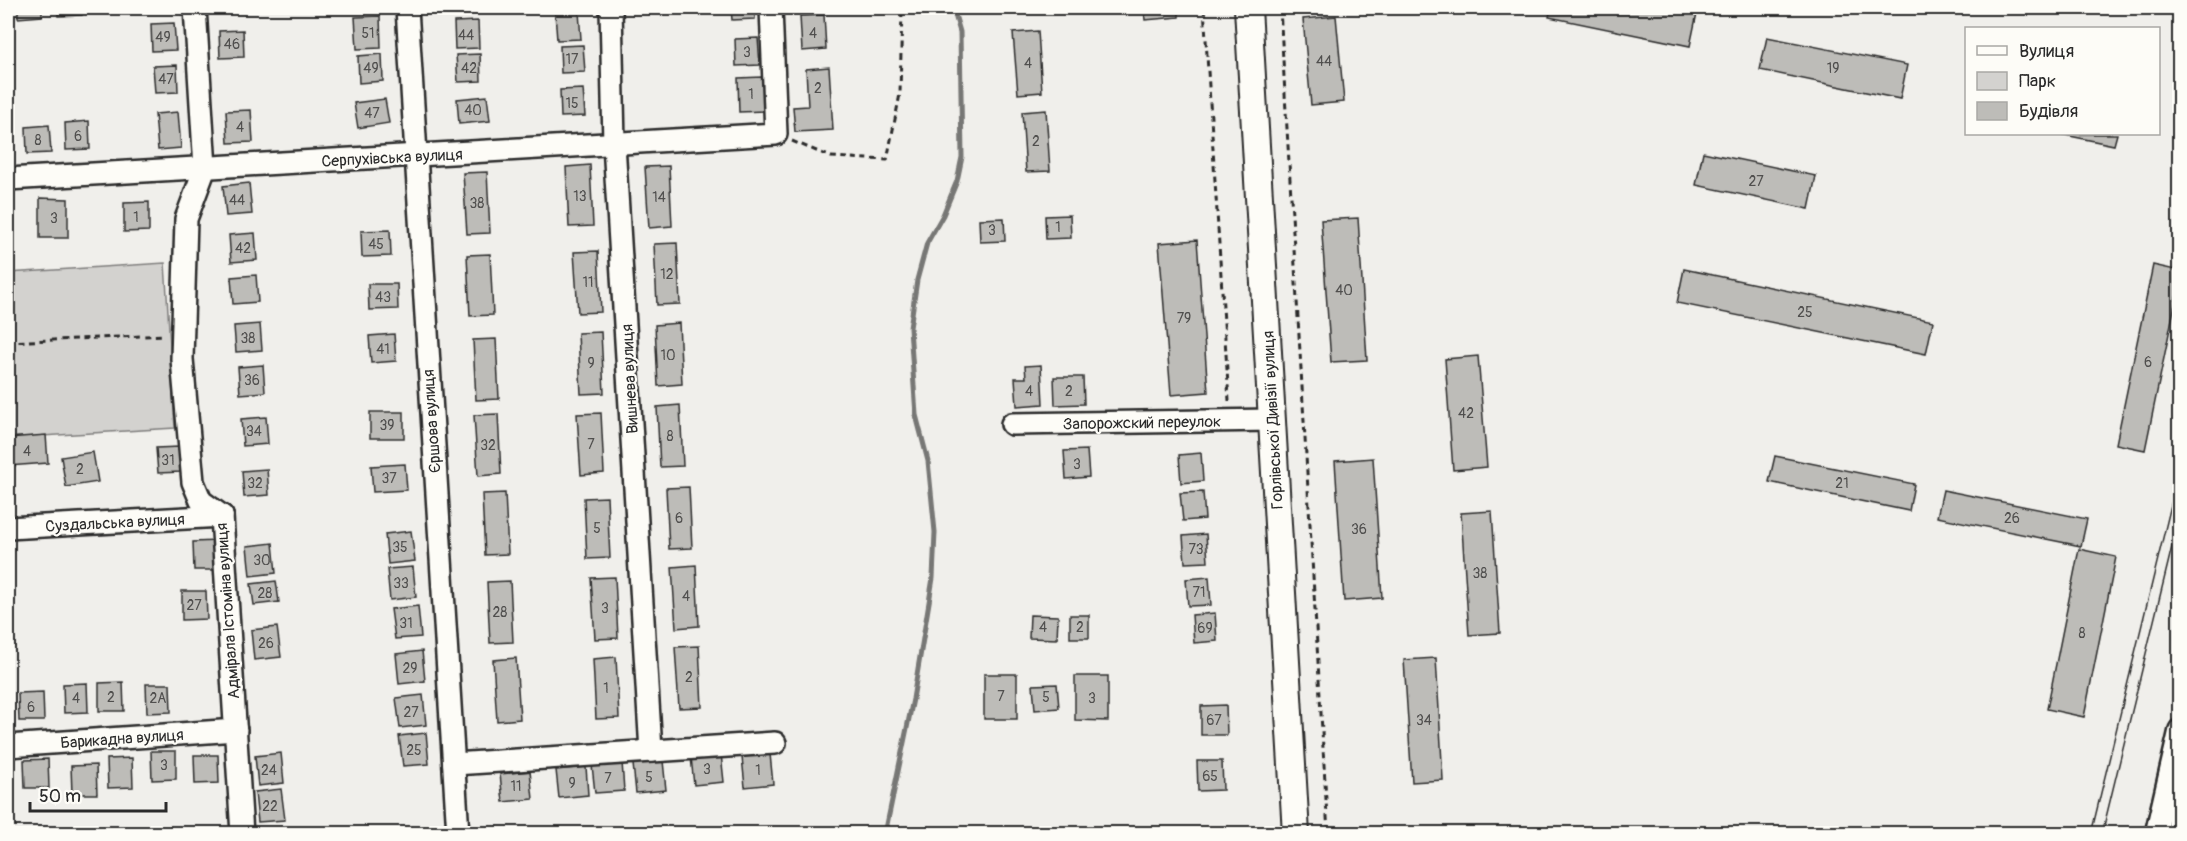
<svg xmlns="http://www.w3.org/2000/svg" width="2187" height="841" font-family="Pangolin,sans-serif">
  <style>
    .green { fill: #d3d2cf; stroke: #7f7e7d; stroke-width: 1.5 }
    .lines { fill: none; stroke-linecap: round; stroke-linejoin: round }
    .stream { stroke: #777775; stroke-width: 5 }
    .building { fill: #bdbcb8; stroke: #2b2b2b; stroke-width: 1.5 }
    .minor-casing { stroke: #2b2b2b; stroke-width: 26 }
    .major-casing { stroke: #2b2b2b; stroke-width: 30 }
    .path { stroke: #2b2b2b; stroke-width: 3; stroke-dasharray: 6 4.5; stroke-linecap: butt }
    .minor { stroke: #fdfcf7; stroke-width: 21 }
    .major { stroke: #fdfcf7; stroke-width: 26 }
    .tram { stroke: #2b2b2b; stroke-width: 1.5 }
    .labels { text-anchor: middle; stroke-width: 4.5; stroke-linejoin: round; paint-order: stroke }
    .number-label { font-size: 14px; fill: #504f4e }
    .street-label { font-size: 16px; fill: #2b2b2b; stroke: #fdfcf7 }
  </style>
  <rect width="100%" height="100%" fill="#f0efeb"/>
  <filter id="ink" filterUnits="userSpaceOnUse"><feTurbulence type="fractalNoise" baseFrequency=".0167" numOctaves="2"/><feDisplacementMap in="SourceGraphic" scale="12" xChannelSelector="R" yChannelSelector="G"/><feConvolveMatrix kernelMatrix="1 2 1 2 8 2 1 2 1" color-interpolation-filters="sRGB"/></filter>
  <g filter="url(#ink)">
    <path class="green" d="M165 263 175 428 8 438V273Z"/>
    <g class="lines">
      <path class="stream" d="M885 834 913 699 933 578 935 532 928 461 916 415 910 328 917 280 927 243 943 215 957 181 962 157 960 32 953 8"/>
    </g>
    <g class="building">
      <path d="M18 8H42V16L18 18Z"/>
      <path d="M58 8H82V15L58 16Z"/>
      <path d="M216 8H240V11L217 12Z"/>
      <path d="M731 8H755V19L732 20Z"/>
      <path d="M1144 8H1179V17L1145 20Z"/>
      <path d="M1551 8H1669L1697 13 1690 46 1549 17Z"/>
      <path d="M579 12 581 39 557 40 555 13Z"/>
      <path d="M824 15 826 49 802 51 800 16Z"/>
      <path d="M380 16 381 48 357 49 355 17Z"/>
      <path d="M1336 16 1344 102 1311 105 1303 19Z"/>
      <path d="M478 21 479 48 455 49 454 22Z"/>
      <path d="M174 23 176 50 152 51 151 24Z"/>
      <path d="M243 30 244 57 220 58 219 31Z"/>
      <path d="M1038 31 1042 92 1018 94 1013 33Z"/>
      <path d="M1767 37 1907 65 1900 99 1760 70Z"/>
      <path d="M758 38 760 65 736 66 735 39Z"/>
      <path d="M583 45 585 72 561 73 560 46Z"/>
      <path d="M382 54 383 81 359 83 358 56Z"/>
      <path d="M480 54 481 81 458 82 456 55Z"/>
      <path d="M177 65 178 92 155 93 153 66Z"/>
      <path d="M829 67 833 130 795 132 793 107 808 106 806 69Z"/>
      <path d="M762 77 764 111 739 112 738 78Z"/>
      <path d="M583 89 585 116 561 117 560 90Z"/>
      <path d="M487 96 490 121 459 124 457 99Z"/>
      <path d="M385 99 389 123 358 128 354 103Z"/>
      <path d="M251 110 253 142 228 143 226 111Z"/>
      <path d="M1046 110 1050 171 1026 172 1022 112Z"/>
      <path d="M178 112 181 148 158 150 155 114Z"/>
      <path d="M89 121 90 149 66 150 65 123Z"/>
      <path d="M49 125 51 153 27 154 26 127Z"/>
      <path d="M8 134 10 161H8Z"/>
      <path d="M2060 134H2117L2114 145Z"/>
      <path d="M1703 152 1816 176 1809 209 1696 185Z"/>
      <path d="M590 165 593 226 569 227 566 167Z"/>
      <path d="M669 166 672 226 649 228 645 167Z"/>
      <path d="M487 172 490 233 467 234 463 173Z"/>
      <path d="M249 183 252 214 226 216 223 186Z"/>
      <path d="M40 198 68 199V238H40Z"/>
      <path d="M149 202V231L124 232V203Z"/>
      <path d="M1070 215 1071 238 1046 239 1045 216Z"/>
      <path d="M1004 218 1005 241 980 242 979 219Z"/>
      <path d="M1358 218 1367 360 1331 362 1321 220Z"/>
      <path d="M390 230 391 256 362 257 361 231Z"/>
      <path d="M255 233 257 260 231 262 229 235Z"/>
      <path d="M1197 240 1208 392 1171 395 1159 243Z"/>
      <path d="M677 243 680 304 657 305 654 244Z"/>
      <path d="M598 251 601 312 578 313 574 252Z"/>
      <path d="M490 254 493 315 470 316 467 255Z"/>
      <path d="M2153 265 2180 271V280L2145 450 2116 444Z"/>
      <path d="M1684 269 1933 321 1926 354 1677 303Z"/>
      <path d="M256 275 258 302 233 304 231 277Z"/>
      <path d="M368 284H397L398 309 369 310Z"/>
      <path d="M679 323 682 384 658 386 655 325Z"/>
      <path d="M260 324 262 350 236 352 234 326Z"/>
      <path d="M601 332 604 393 581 394 578 333Z"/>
      <path d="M394 334 396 361 371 363 369 336Z"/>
      <path d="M496 339 499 399 476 400 473 340Z"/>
      <path d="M1478 356 1487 467 1453 470 1445 359Z"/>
      <path d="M263 365 265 392 240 394 238 367Z"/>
      <path d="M1041 365 1043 404 1017 406 1015 378H1026L1025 366Z"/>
      <path d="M1054 377H1083L1084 404 1055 405Z"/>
      <path d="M680 405 683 466 660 467 657 407Z"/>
      <rect x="370" y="412" width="34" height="26"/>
      <path d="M601 413 604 473 581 475 577 414Z"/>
      <path d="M498 414 501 474 478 476 474 415Z"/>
      <path d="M266 417 268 444 243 446 241 419Z"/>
      <path d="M46 435 48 463 8 466V438Z"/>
      <path d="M179 447 181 472 158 473 156 448Z"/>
      <path d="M1087 450 1089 477 1066 479 1064 451Z"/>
      <path d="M93 452 98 482 66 487 61 457Z"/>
      <path d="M1201 453 1203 481 1181 483 1179 455Z"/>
      <path d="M1775 456 1914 484 1909 511 1769 482Z"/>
      <path d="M1373 458 1382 598 1344 601 1335 461Z"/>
      <path d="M405 464 407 490 373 492 371 466Z"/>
      <path d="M267 469 269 495 244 497 242 471Z"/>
      <path d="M689 487 692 548 669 549 666 488Z"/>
      <path d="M1943 490 2087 519 2081 546 1937 517Z"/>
      <path d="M1203 492 1205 519 1183 521 1180 493Z"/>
      <path d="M505 493 508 554 485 555 482 494Z"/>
      <path d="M607 497 610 558 587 559 584 498Z"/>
      <path d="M1492 511 1500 633 1469 635 1461 513Z"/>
      <path d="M411 531 415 561 388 564 385 534Z"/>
      <path d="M1206 534 1208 562 1185 563 1183 536Z"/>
      <path d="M217 541 218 570H194L193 542Z"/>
      <path d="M273 543 276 573 250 576 247 546Z"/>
      <path d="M2079 549 2116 557 2084 717 2047 709Z"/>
      <path d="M696 565 699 626 676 628 672 567Z"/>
      <path d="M413 567 416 597 390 600 387 569Z"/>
      <path d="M615 577 618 638 595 639 591 578Z"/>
      <path d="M1209 577 1211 605 1188 606 1186 579Z"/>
      <path d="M276 581 279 602 254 605 251 584Z"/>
      <path d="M510 581 513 642 490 643 487 582Z"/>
      <path d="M182 591H206L207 619 182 620Z"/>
      <path d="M418 606 421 637 395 639 391 609Z"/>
      <path d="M1215 613 1217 641 1194 643 1192 615Z"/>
      <path d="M1030 615 1058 616 1057 639 1029 638Z"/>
      <rect x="1070" y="615" width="19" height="23"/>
      <path d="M277 627 281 657 254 660 251 630Z"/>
      <path d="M699 646 702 707 679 708 675 647Z"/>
      <path d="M422 651 425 681 399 684 396 654Z"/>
      <path d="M616 657 619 718 596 719 593 659Z"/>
      <path d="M516 658 520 719 497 721 493 660Z"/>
      <path d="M1436 658 1443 780 1412 782 1404 660Z"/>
      <rect x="984" y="674" width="33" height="45"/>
      <path d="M1075 676H1108V721L1075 720Z"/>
      <path d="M123 682 124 711H99V683Z"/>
      <path d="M87 683 88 712 64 713 63 684Z"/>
      <path d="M146 684H170L171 712 147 713Z"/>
      <path d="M1057 684 1059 708 1035 710 1033 685Z"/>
      <path d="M43 692 44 721H19L18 693Z"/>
      <path d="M423 695 426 725 400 728 396 698Z"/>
      <path d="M1226 705 1227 735H1201V706Z"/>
      <path d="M426 733 429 764 403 766 399 736Z"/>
      <path d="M151 751H176V779L152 780Z"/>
      <path d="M281 753 284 783 258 786 255 756Z"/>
      <path d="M721 754 724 782 694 785 691 757Z"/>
      <path d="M770 754 773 784 745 787 742 757Z"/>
      <path d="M194 755H218L219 783 195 784Z"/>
      <path d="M132 758 133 787 108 788 107 759Z"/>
      <path d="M48 759 49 788H25L24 760Z"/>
      <path d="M663 761 666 790 636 793 633 764Z"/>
      <path d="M1197 761H1222L1223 790 1198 791Z"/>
      <path d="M622 762 624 791 595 793 592 765Z"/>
      <path d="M96 765 97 794H72L71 766Z"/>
      <path d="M586 767 588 795 559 798 556 770Z"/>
      <path d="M530 771 533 799 503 802 500 774Z"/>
      <path d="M281 789 285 820 258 822 255 792Z"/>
      <rect x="1077" y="829" width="32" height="5"/>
    </g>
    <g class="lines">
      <defs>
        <g id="minor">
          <path d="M195 8 205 168 186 219 182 359 193 482 201 501 222 516"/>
          <path d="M407 8 458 834"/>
          <path d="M611 8 614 144 651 751"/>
          <path d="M8 179 776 134 771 8"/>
          <path d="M1012 424 1272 420"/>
          <path d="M222 516 242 834"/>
          <path d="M8 528 222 516"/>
          <path d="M8 746 236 730"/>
          <path d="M454 764 775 743"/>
          <path d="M2156 834 2180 730"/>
        </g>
        <path id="major" d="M1248 8 1296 834"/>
      </defs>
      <use href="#minor" class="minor-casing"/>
      <use href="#major" class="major-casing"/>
      <g class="path">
        <path d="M1204 8 1229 401"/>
        <path d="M1280 8 1328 834"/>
        <path d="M792 141 831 157 887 160 900 94 902 8"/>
        <path d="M8 342 165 335"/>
      </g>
      <use href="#minor" class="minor"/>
      <use href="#major" class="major"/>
      <g class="tram">
        <path d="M2091 834 2180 468"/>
        <path d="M2102 834 2180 514"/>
      </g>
    </g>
  </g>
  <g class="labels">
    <g class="number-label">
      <text x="368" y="38">51</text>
      <text x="813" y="38">4</text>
      <text x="466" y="40">44</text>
      <text x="163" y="42">49</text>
      <text x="232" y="49">46</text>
      <text x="747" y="57">3</text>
      <text x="572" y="64">17</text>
      <text x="1324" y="66">44</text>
      <text x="1028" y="68">4</text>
      <text x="371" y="73">49</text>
      <text x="469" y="73">42</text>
      <text x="1833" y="73">19</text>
      <text x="166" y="84">47</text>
      <text x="818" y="93">2</text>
      <text x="751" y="99">1</text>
      <text x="572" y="108">15</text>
      <text x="473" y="115">40</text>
      <text x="372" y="118">47</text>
      <text x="240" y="132">4</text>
      <text x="78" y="141">6</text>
      <text x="38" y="145">8</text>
      <text x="1036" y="146">2</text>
      <text x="1756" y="186">27</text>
      <text x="580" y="201">13</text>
      <text x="659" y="202">14</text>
      <text x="237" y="205">44</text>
      <text x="477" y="208">38</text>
      <text x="136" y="222">1</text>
      <text x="54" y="223">3</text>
      <text x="1058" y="232">1</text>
      <text x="992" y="235">3</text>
      <text x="376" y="249">45</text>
      <text x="243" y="253">42</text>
      <text x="667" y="279">12</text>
      <text x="588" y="287">11</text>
      <text x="1344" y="295">40</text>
      <text x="383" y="302">43</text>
      <text x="1805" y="317">25</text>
      <text x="1184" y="323">79</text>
      <text x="248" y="343">38</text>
      <text x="383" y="354">41</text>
      <text x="668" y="360">10</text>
      <text x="2148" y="367">6</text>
      <text x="591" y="368">9</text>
      <text x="252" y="385">36</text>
      <text x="1029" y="396">4</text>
      <text x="1069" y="396">2</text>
      <text x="1466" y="418">42</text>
      <text x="387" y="430">39</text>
      <text x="254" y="436">34</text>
      <text x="670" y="441">8</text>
      <text x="591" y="449">7</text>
      <text x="488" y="450">32</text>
      <text x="27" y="456">4</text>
      <text x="168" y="465">31</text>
      <text x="1077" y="469">3</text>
      <text x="80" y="474">2</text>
      <text x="389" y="483">37</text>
      <text x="255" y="488">32</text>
      <text x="1842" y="488">21</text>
      <text x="679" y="523">6</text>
      <text x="2012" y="523">26</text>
      <text x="597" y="533">5</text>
      <text x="1359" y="534">36</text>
      <text x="400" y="552">35</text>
      <text x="1196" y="554">73</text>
      <text x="262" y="565">30</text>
      <text x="1480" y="578">38</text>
      <text x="401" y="588">33</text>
      <text x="1199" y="597">71</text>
      <text x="265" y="598">28</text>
      <text x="686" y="601">4</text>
      <text x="194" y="610">27</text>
      <text x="605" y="613">3</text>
      <text x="500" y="617">28</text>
      <text x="406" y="628">31</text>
      <text x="1043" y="632">4</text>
      <text x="1080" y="632">2</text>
      <text x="1205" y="633">69</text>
      <text x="2082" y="638">8</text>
      <text x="266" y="648">26</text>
      <text x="410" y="673">29</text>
      <text x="689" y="682">2</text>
      <text x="606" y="693">1</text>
      <text x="1001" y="701">7</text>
      <text x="111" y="702">2</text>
      <text x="1046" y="702">5</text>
      <text x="76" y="703">4</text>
      <text x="158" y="703">2А</text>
      <text x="1092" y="703">3</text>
      <text x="31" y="712">6</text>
      <text x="411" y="717">27</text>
      <text x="1214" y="725">67</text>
      <text x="1424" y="725">34</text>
      <text x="414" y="755">25</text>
      <text x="164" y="770">3</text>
      <text x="707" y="774">3</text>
      <text x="269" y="775">24</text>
      <text x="758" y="775">1</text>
      <text x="1210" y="781">65</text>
      <text x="649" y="782">5</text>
      <text x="608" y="783">7</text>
      <text x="572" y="788">9</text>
      <text x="516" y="791">11</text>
      <text x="270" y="811">22</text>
    </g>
    <g class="street-label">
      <text transform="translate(392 157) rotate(-3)" y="6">Серпухівська вулиця</text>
      <text transform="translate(629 379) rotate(-93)" y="6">Вишнева вулиця</text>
      <text transform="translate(1272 420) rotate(-93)" y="6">Горлівської Дивізії вулиця</text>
      <text transform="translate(431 421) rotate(-94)" y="6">Єршова вулиця</text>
      <text transform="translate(1142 422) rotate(-1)" y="6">Запорожский переулок</text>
      <text transform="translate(115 522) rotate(-3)" y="6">Суздальська вулиця</text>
      <text transform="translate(227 611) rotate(-94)" y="6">Адмірала Істоміна вулиця</text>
      <text transform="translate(122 738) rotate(-4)" y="6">Барикадна вулиця</text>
    </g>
  </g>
  <rect width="2187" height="841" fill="none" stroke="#fdfcf7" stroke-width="30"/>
  <rect x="15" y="15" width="2157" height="811" fill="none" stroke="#2b2b2b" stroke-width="2" filter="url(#ink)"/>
  <rect x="1965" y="27" width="195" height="108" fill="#fdfcf7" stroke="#a9a8a5" stroke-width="1.5"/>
  <rect x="1977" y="46" width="30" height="9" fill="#fdfcf7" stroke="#a9a8a5" stroke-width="1.5"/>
  <text x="2019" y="57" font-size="18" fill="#2b2b2b">Вулиця</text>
  <rect x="1977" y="72" width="30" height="18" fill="#d3d2cf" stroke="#a9a8a5" stroke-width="1.5"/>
  <text x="2019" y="87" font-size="18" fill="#2b2b2b">Парк</text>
  <rect x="1977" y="102" width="30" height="18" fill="#bdbcb8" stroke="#a9a8a5" stroke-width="1.5"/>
  <text x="2019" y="117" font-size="18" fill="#2b2b2b">Будівля</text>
  <path d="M30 802v9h136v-9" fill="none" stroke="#2b2b2b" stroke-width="3"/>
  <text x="39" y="802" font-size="18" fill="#2b2b2b" stroke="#fdfcf7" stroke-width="4.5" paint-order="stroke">50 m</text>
</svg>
